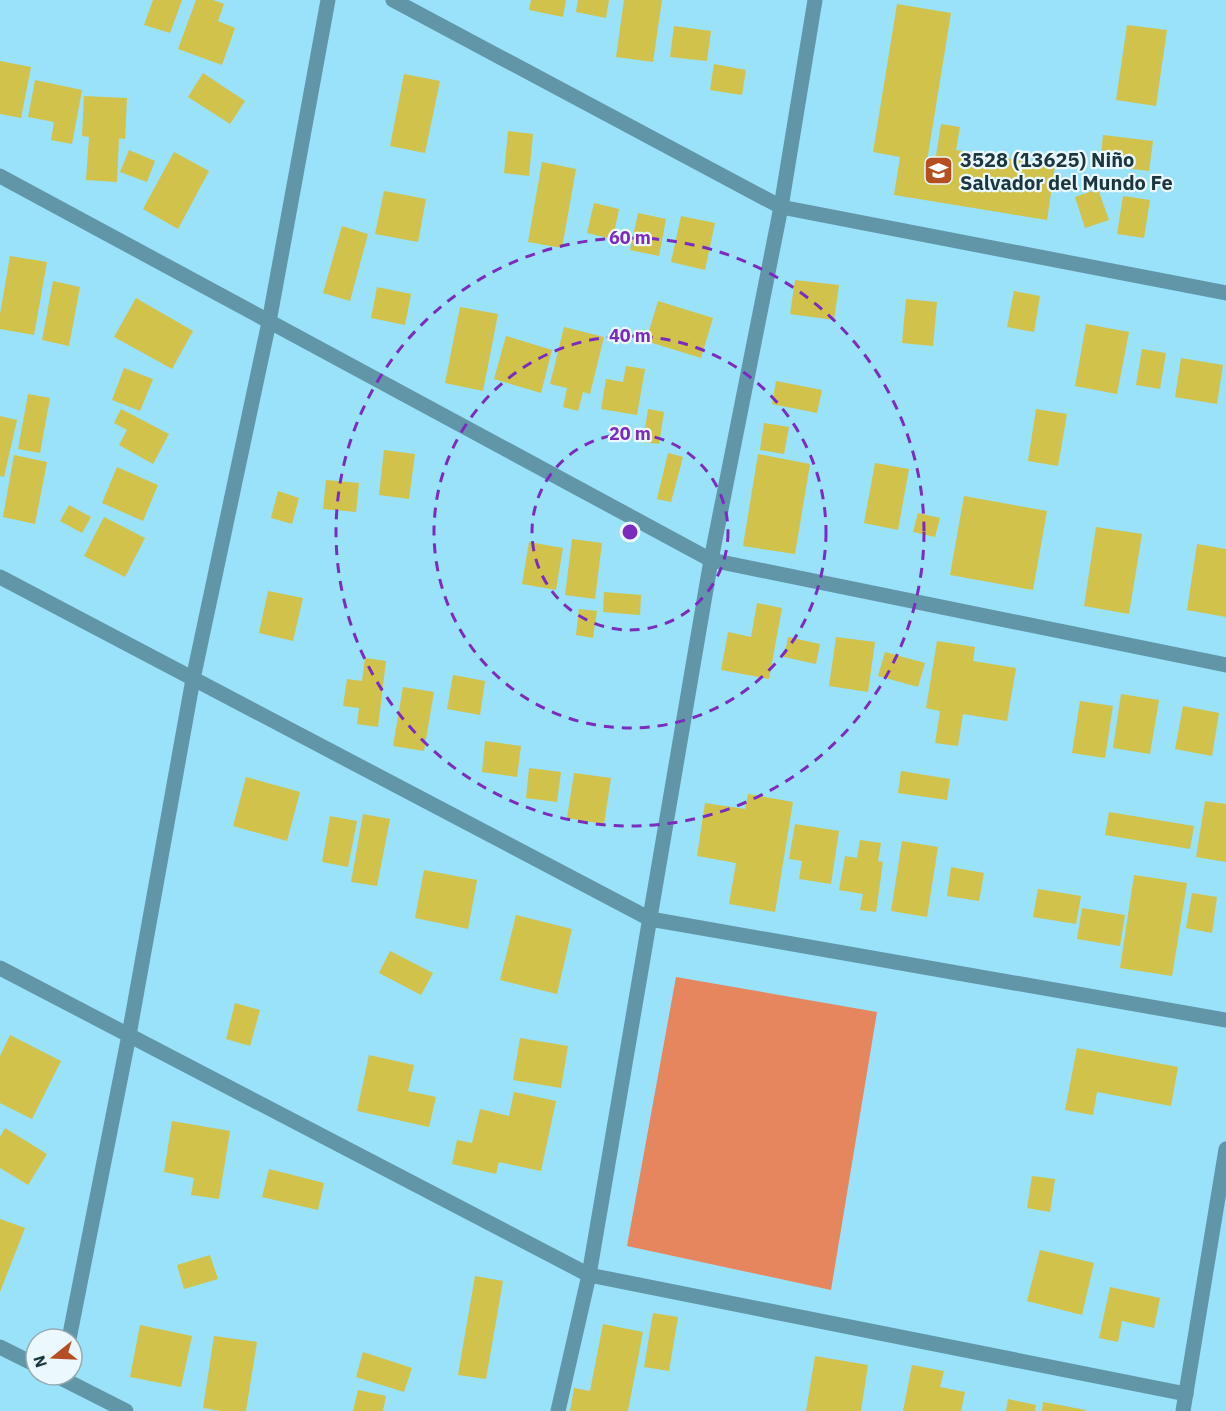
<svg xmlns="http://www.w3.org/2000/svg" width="1226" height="1411" font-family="'IBM Plex Sans',sans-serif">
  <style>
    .green { fill: #e6865f }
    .building { fill: #d1c24b }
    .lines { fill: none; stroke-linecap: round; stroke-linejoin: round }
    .minor { stroke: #6196a9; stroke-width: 15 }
    .ring { fill: none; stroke: #7b2cbf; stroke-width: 3; stroke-dasharray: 10 8 }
    .labels { text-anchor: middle; stroke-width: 4.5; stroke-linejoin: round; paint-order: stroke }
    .poi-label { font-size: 20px; font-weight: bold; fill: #1a3741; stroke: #ebf8fd; text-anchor: start }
    .centre { fill: #7b2cbf; stroke: #ebf8fd; stroke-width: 3 }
    .ring-label { font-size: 18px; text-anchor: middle; font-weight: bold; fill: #7b2cbf; stroke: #ebf8fd; stroke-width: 4.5; stroke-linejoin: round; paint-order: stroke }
  </style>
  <rect width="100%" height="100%" fill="#9ae1fa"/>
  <path class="green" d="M676 977 877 1012 831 1290 627 1246Z"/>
  <g class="building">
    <path d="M153 0H182L170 33 144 25Z"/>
    <path d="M196 0H213L224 4 218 21 235 28 222 65 178 49Z"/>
    <path d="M531 0H566L563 17 529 10Z"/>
    <path d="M578 0H609L606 18 576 12Z"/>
    <path d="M624 0H662L653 62 616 57Z"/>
    <path d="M897 4 951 13 927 161 935 162 941 124 960 127 956 150 1055 166 1047 220 894 195 900 157 873 152Z"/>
    <path d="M1127 25 1167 30 1156 106 1116 100Z"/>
    <path d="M674 26 711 31 707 61 670 57Z"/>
    <path d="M0 61 31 67 21 118 0 114Z"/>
    <path d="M714 64 746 70 742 95 710 90Z"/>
    <path d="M203 73 245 101 230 124 188 97Z"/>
    <path d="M404 74 440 81 425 153 390 146Z"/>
    <path d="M35 80 82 90 72 144 51 140 54 122 28 117Z"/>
    <path d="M84 96 127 98 125 139 119 138 117 182 86 180 89 137 82 136Z"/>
    <path d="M508 131 533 134 529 176 504 173Z"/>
    <path d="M1103 135 1153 141 1149 171 1100 165Z"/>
    <path d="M129 150 155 161 147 182 120 172Z"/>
    <path d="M174 152 209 171 178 229 143 209Z"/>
    <path d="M542 162 576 169 562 248 528 242Z"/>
    <path d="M1098 189 1109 220 1085 228 1075 197Z"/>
    <path d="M384 191 426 199 418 242 375 234Z"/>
    <path d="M1123 196 1150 200 1144 238 1117 234Z"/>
    <path d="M594 203 619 209 613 239 587 233Z"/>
    <path d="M638 213 666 219 659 256 630 250Z"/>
    <path d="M681 216 715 223 705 270 671 262Z"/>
    <path d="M342 226 368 234 350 301 323 293Z"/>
    <path d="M10 256 47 262 34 335 0 329V314Z"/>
    <path d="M795 280 839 285 834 320 790 314Z"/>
    <path d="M53 281 80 287 69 346 42 340Z"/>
    <path d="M377 287 411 294 405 325 371 318Z"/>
    <path d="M1014 291 1040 296 1034 332 1007 327Z"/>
    <path d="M136 298 193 331 172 369 114 337Z"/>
    <path d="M906 299 937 302 933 346 902 343Z"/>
    <path d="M658 301 713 318 701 358 646 341Z"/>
    <path d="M460 307 498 314 483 391 445 383Z"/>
    <path d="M1086 324 1129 332 1117 394 1075 386Z"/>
    <path d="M564 327 604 337 590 394 583 392 578 411 563 407 567 388 550 384Z"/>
    <path d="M506 336 552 350 541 393 494 379Z"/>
    <path d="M1142 349 1166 353 1160 389 1136 385Z"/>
    <path d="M1181 358 1223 365 1217 404 1175 397Z"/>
    <path d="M626 366 645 369 637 415 601 409 606 379 623 382Z"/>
    <path d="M124 368 153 379 140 411 112 400Z"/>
    <path d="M776 381 822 390 817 413 772 404Z"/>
    <path d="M28 394 50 398 40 453 18 449Z"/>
    <path d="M121 409 169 434 153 464 119 445 127 430 114 423Z"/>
    <path d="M648 409 664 412 659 444 643 442Z"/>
    <path d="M1036 409 1067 414 1058 466 1028 461Z"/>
    <path d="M0 416 17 420 4 477 0 476Z"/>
    <path d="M764 423 789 427 784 454 760 450Z"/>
    <path d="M384 450 415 454 409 499 379 495Z"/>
    <path d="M668 453 683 457 671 502 657 499Z"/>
    <path d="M758 454 810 464 795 554 743 546Z"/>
    <path d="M14 455 47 462 35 524 3 517Z"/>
    <path d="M875 463 909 469 898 530 864 523Z"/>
    <path d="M117 467 158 485 143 521 102 503Z"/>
    <path d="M326 480 359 483 356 512 323 509Z"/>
    <path d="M278 491 299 498 292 524 271 518Z"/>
    <path d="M964 496 1047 511 1033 590 950 575Z"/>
    <path d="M69 505 91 517 82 533 60 521Z"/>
    <path d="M918 513 940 518 935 537 913 532Z"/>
    <path d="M104 517 145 538 125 577 84 556Z"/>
    <path d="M1096 527 1142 534 1129 614 1084 606Z"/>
    <path d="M572 539 602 543 595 599 565 595Z"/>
    <path d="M529 542 563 548 556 590 522 584Z"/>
    <path d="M1197 544 1226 549V617L1187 610Z"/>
    <path d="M268 591 303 598 293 641 259 633Z"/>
    <path d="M604 592 641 595 640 615 603 612Z"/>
    <path d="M757 603 782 608 769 679 721 670 728 632 751 637Z"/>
    <path d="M579 609 597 611 593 638 576 635Z"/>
    <path d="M788 637 820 644 816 664 784 657Z"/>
    <path d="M836 637 875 642 868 692 829 686Z"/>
    <path d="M937 641 975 647 973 661 1016 668 1007 721 963 714 958 746 935 743 940 711 926 708Z"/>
    <path d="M885 652 925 663 918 687 878 676Z"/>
    <path d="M365 658 386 661 378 727 357 724 359 708 343 706 347 679 362 681Z"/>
    <path d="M453 675 485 681 480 715 447 709Z"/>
    <path d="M403 687 434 692 424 751 393 746Z"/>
    <path d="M1121 694 1159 700 1150 754 1113 748Z"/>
    <path d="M1080 701 1113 706 1105 758 1072 753Z"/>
    <path d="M1183 706 1219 713 1212 756 1175 749Z"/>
    <path d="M485 741 521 746 517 777 482 772Z"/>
    <path d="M529 768 561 772 557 802 526 798Z"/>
    <path d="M901 771 950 779 947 800 898 793Z"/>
    <path d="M574 773 611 778 604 824 567 818Z"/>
    <path d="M246 777 300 792 287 841 233 826Z"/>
    <path d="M748 794 793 802 775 912 729 904 736 863 697 856 705 803 745 809Z"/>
    <path d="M1205 801 1226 804V862L1196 857Z"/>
    <path d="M1109 812 1194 826 1190 849 1105 835Z"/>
    <path d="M363 814 390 819 377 886 351 882Z"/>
    <path d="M330 816 357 821 348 867 322 862Z"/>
    <path d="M795 824 839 831 831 884 799 879 802 861 789 859Z"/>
    <path d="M860 840 881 843 878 861 883 862 876 912 860 910 863 894 839 890 845 856 857 858Z"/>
    <path d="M902 841 938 847 927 917 891 911Z"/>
    <path d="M951 867 984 873 979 901 947 896Z"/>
    <path d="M424 870 477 880 468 929 415 918Z"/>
    <path d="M1134 875 1187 883 1172 976 1120 968Z"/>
    <path d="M1038 889 1081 896 1076 924 1033 917Z"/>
    <path d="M1192 893 1217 897 1212 933 1186 928Z"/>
    <path d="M1082 908 1125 915 1120 946 1077 939Z"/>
    <path d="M516 915 572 929 557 994 500 980Z"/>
    <path d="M390 951 433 973 421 995 379 973Z"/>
    <path d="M235 1003 260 1010 250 1046 226 1039Z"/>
    <path d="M10 1035 61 1061 32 1119 0 1103V1056Z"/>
    <path d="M520 1038 568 1046 561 1088 513 1080Z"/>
    <path d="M1077 1048 1178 1067 1171 1106 1097 1092 1093 1115 1065 1110Z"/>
    <path d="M369 1055 414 1065 408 1091 436 1097 429 1127 357 1111Z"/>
    <path d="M514 1092 556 1101 541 1171 499 1162 496 1174 452 1164 457 1140 472 1143 480 1109 509 1116Z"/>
    <path d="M172 1121 230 1131 219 1199 191 1195 194 1178 164 1172Z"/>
    <path d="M5 1128 47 1154 28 1185 0 1168V1137Z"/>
    <path d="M269 1169 324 1183 318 1210 262 1197Z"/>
    <path d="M1032 1176 1055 1179 1050 1212 1027 1208Z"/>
    <path d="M0 1219 25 1228 0 1292Z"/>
    <path d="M1040 1250 1094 1263 1082 1315 1027 1301Z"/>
    <path d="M210 1255 218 1279 184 1289 177 1265Z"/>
    <path d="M475 1276 503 1281 486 1379 458 1375Z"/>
    <path d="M1110 1287 1160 1298 1154 1328 1122 1321 1118 1342 1099 1338Z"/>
    <path d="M653 1313 678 1317 669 1371 644 1367Z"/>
    <path d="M603 1324 643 1332 628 1411H570L574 1388 590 1391Z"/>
    <path d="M140 1325 192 1336 181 1387 130 1377Z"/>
    <path d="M214 1336 257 1342 246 1411H221L203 1408Z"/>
    <path d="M363 1352 412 1368 404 1392 356 1377Z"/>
    <path d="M815 1356 868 1365 861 1411H806Z"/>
    <path d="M912 1365 944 1371 940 1387 965 1392 961 1411H903Z"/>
    <path d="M358 1390 386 1396 383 1411H353Z"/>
    <path d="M1008 1399 1036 1405 1035 1411H1006Z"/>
    <path d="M1043 1402 1086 1410V1411H1042Z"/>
  </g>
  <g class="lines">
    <g class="minor">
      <path d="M393 0 781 207 1226 293"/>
      <path d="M0 176 711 560 1226 665"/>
      <path d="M0 577 650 919 1226 1020"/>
      <path d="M0 968 589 1275 1186 1394"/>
      <path d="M69 1339 129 1035 193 679 269 322 328 0"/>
      <path d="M0 1347 36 1365"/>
      <path d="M55 1375 126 1411"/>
      <path d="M558 1411 589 1275 711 560 781 207 815 0"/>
      <path d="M1183 1411 1226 1149"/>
    </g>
  </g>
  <g class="ring">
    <circle cx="630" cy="532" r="98"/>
    <circle cx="630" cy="532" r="196"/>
    <circle cx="630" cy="532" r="294"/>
  </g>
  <defs>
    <symbol id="school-square" viewBox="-11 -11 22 22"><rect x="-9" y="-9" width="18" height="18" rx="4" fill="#b54f22" stroke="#ebf8fd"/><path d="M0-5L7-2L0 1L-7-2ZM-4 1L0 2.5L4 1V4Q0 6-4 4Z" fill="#fff"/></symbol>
  </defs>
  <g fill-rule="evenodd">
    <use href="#school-square" x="922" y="154" width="33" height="33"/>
  </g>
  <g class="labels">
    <g class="poi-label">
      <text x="960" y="167">3528 (13625) Niño<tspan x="960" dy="23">Salvador del Mundo Fe</tspan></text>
    </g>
  </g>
  <circle cx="630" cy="532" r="9" class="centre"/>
  <g class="ring-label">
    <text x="630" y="244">60 m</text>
    <text x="630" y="342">40 m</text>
    <text x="630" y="440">20 m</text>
  </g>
  <g transform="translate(54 1357) rotate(252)"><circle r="28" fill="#ebf8fd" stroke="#97abb2" stroke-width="1.5"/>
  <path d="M0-4.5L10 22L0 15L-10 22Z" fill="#b54f22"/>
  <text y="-9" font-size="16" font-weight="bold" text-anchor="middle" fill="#1a3741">N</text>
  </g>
</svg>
